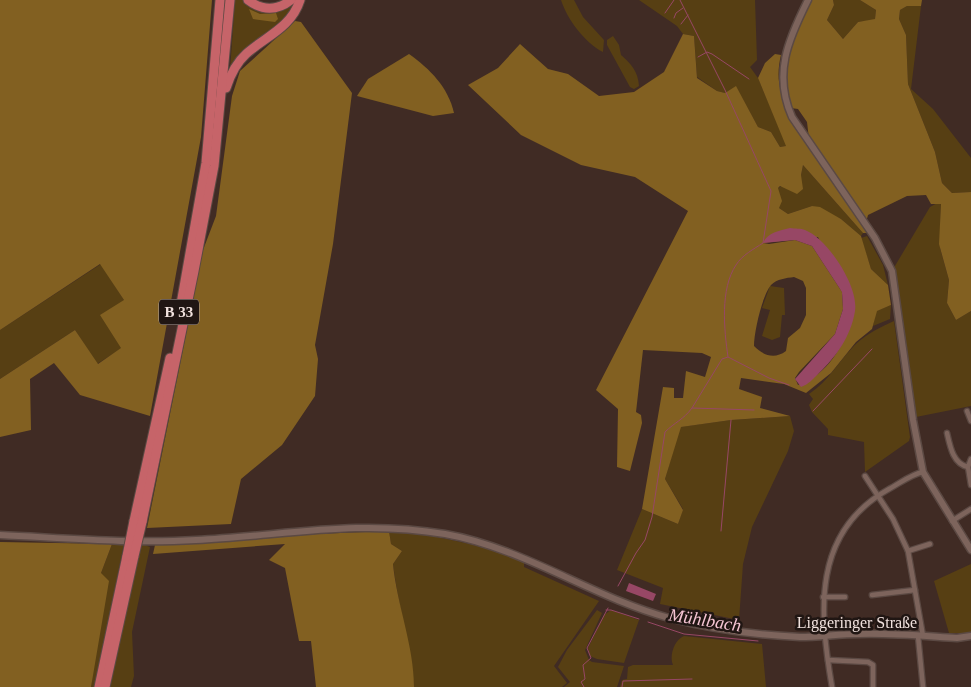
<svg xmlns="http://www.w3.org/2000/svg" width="971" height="687" font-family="Georgia,serif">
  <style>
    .green { fill: #573f13 }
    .forest { fill: #826021; fill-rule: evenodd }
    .water { fill: #974765 }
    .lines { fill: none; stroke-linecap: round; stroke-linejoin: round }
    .stream { stroke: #974765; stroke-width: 1 }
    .street-casing { stroke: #5b4943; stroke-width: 7 }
    .secondary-casing { stroke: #5b4943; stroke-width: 9 }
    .highway-casing { stroke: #5b4943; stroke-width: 11 }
    .street { stroke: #7d645c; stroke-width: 4.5 }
    .secondary { stroke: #7d645c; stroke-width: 6 }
    .highway { stroke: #c66469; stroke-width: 9 }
    .highway-bridge-casing { stroke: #5b4943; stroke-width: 11; stroke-linecap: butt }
    .highway-bridge { stroke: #c66469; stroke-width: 9 }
    .labels { text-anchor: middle; stroke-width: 5; stroke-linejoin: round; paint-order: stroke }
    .shield { fill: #201613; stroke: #b2a5a1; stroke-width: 1 }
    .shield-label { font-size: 15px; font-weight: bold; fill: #f1e2de }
    .street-label { font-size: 16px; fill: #f1e2de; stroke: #201613 }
    .water-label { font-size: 18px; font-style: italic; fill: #f4c4d2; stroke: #201613 }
  </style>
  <rect width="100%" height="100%" fill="#402b24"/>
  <g class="green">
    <path d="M235 0H245L254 7 297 0 291 14 230 70Z"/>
    <path d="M561 0H574L583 17 604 40 603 52C585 43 567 19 561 0Z"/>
    <path d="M639 0H755L757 60 750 67 758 78 787 146 780 147 771 132 758 127 736 87 725 93 717 91 697 77 694 36 683 34 677 26Z"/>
    <path d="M833 0H860L876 10 875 20 858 22 843 39 827 20 834 5Z"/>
    <path d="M907 6H921L911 89 933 109 971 158V192L952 193 942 183 935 152 908 84 906 35 899 19 900 10Z"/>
    <path d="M613 36 619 45 621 55C631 64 638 71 639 86L634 89 630 87 607 45V40Z"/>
    <path d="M803 165 863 233 861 236 841 219 812 206 788 214 779 208 778 188 801 175Z"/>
    <path d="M941 201 940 248 949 280 947 303 956 320 971 311V406L916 417 892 271 930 207Z"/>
    <path d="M867 236 883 265 888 285 871 269 861 238Z"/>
    <path d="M101 264 124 300 122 348 97 364 75 330 0 379V330Z"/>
    <path d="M770 286 784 288 785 315H782L780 337 772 340 762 336 770 310 762 308Z"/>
    <path d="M891 305 890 319 873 326 876 311Z"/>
    <path d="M894 321 910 437 909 441 865 472 864 442 828 435V429L812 412 809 405 813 399 809 394C830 380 840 359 857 343 868 333 881 327 894 321Z"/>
    <path d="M790 416 794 431 788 451 752 527 743 564 739 620 660 604 663 588 617 570 642 509 678 524 683 509 665 479 680 427 731 420Z"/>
    <path d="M389 531C436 535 479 544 524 561V567L599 601 554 666 567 683 562 687H414C410 645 398 605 393 564L402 551 391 544Z"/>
    <path d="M124 543 95 687H91L101 573 112 544Z"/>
    <path d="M142 544 150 547 132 632 134 676 131 687H109Z"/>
    <path d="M971 564V633H949L934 581Z"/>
    <path d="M597 610 602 613 585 650 589 660 592 662 624 666 617 687H564L570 682 558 667 567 650Z"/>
    <path d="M611 610 639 620 624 663 597 659 590 656 588 648 604 615Z"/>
    <path d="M684 636 762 644 766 687H620L622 680 627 679 628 667 633 665H673C669 656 674 640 684 636Z"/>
  </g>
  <g class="forest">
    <path d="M0 0H212L201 137 150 416 80 395 54 363 30 379 31 430 0 437V379L75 330 98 364 121 348 100 315 124 300 100 264 0 330Z"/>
    <path d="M812 0H833L834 5 827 20 843 39 858 22 875 19 876 10 860 0H922L921 6H907L900 10 899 19 906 35 908 84 935 152 942 183 952 193 971 192V311L956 320 947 303 949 280 939 244 941 204H931L926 195 907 196 868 215 865 226 867 233H863L803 165 801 175 803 189 797 194 780 186 778 188 782 201 779 208 788 214 812 206 820 207 841 219 861 236 871 269 888 285 891 305 877 311 872 329 856 342 831 373 806 393 784 384 741 378 739 389 762 397 760 408 790 416 731 420 681 427 665 479 683 510 678 524 642 509 663 387 674 388V398H683L686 371 705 377 711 357 702 353 643 350 636 412 641 415 642 423 630 471 617 467 618 409 596 390 688 211 635 177 581 165 521 135 468 85 498 68 520 44 548 69 568 74 599 96 634 92 664 72 683 34 694 36 697 78 717 91 725 93 736 86 758 127 771 132 780 147 786 146 758 78 765 63 775 54 781 55C772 92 789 110 809 139L807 122 798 109 791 108C777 70 793 34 812 0ZM818 237 853 318C842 348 829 373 798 385L795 378 799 372 835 334 843 309 842 292 812 246 795 240 769 244 763 243ZM794 277 803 281 806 288V315L800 328 788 338 786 351C774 360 763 355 754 346 754 332 762 296 771 285 777 279 786 278 794 277Z"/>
    <path d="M249 9 260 14 276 13 278 19 275 22 253 19Z"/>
    <path d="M295 21 301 22 352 93 333 244 315 345 318 359 315 396 282 445 241 479 231 524 147 528 203 250 216 216 232 96 240 71Z"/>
    <path d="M409 54C430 69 448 87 454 113L433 116 357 96 368 79Z"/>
    <path d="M389 531 391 544 402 551 393 564C397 605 414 646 414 687H316L311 641H299L285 568 269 560 285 544 153 554 155 545 291 535Z"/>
    <path d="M0 542 112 544 101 573 109 581 91 687H0Z"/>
  </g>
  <g class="water">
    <path d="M790 228C795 229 801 228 805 230 828 239 859 287 855 311 851 336 836 357 819 373 813 379 809 384 801 387L795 379 835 334 843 309 842 292 812 246 795 240 763 243C768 232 779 231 790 228Z"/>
    <path d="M629 583 656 594 653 601 626 591Z"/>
  </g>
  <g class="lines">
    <g class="stream">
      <path d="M680 0 725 90 771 191 763 243C754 249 742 255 736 265 720 289 724 329 728 357"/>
      <path d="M665 13 674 0"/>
      <path d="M674 18 676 13 683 8"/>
      <path d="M681 24 688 15"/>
      <path d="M698 57 707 52 712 54 749 79"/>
      <path d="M692 408 722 359 728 357 769 378 789 385"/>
      <path d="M813 411 872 349"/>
      <path d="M721 531 731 420"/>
      <path d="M618 586 636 553 645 540 652 517 665 432C675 422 683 420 692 408L754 410"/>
      <path d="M606 610H611L639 619"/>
      <path d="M648 622 684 634 758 641"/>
      <path d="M584 687 581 682 585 679 583 665 591 658 587 648 608 608"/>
      <path d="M622 687 623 681 692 679"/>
    </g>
    <defs>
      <g id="street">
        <path d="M967 411 971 421"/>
        <path d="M947 433C950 446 953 464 968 467"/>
        <path d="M971 459 968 467 971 485"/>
        <path d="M865 476 893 519 908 551 923 636"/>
        <path d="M952 521 971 509"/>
        <path d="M908 551 930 544"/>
        <path d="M872 595 915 590"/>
        <path d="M823 597H845"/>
        <path d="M918 636 923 687"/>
        <path d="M828 660 868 662 873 665V687"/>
        <path d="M832 687C819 611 812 532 889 489 900 483 912 474 923 472"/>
      </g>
      <g id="secondary">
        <path d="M808 0C788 40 773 74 792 117L875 238 892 271 913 420 923 472 971 550"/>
        <path d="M0 535C65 538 131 544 196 540 283 536 356 519 445 534 524 548 592 597 669 618 711 629 757 635 800 637 820 637 839 634 859 634 891 633 924 636 957 638L971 636"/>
      </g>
      <g id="highway">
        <path d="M248 0C262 11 277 11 291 0"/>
        <path d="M226 88C230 76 236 63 246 54 266 36 291 28 300 0"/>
        <path d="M181 304 206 163 220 0"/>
        <path d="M134 521 170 358"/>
        <path d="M142 522 194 271 214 166 230 0"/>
        <path d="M99 687 127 556"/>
        <path d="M105 687 134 556"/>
      </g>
    </defs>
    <use href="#street" class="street-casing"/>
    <use href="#secondary" class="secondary-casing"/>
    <use href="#highway" class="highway-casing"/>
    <use href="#street" class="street"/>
    <use href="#secondary" class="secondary"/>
    <use href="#highway" class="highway"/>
    <defs>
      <g id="highway-bridge">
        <path d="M127 556 134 521"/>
        <path d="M134 556 142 522"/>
      </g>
    </defs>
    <use href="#highway-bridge" class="highway-bridge-casing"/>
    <use href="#highway-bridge" class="highway-bridge"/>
  </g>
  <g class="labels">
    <rect class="shield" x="159" y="299.5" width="40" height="25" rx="4"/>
    <g class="shield-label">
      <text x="179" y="317">B 33</text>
    </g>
    <g class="street-label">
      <text x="857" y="628">Liggeringer Straße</text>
    </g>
    <g class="water-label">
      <text transform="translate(705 620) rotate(9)" y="6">Mühlbach</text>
    </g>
  </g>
</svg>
